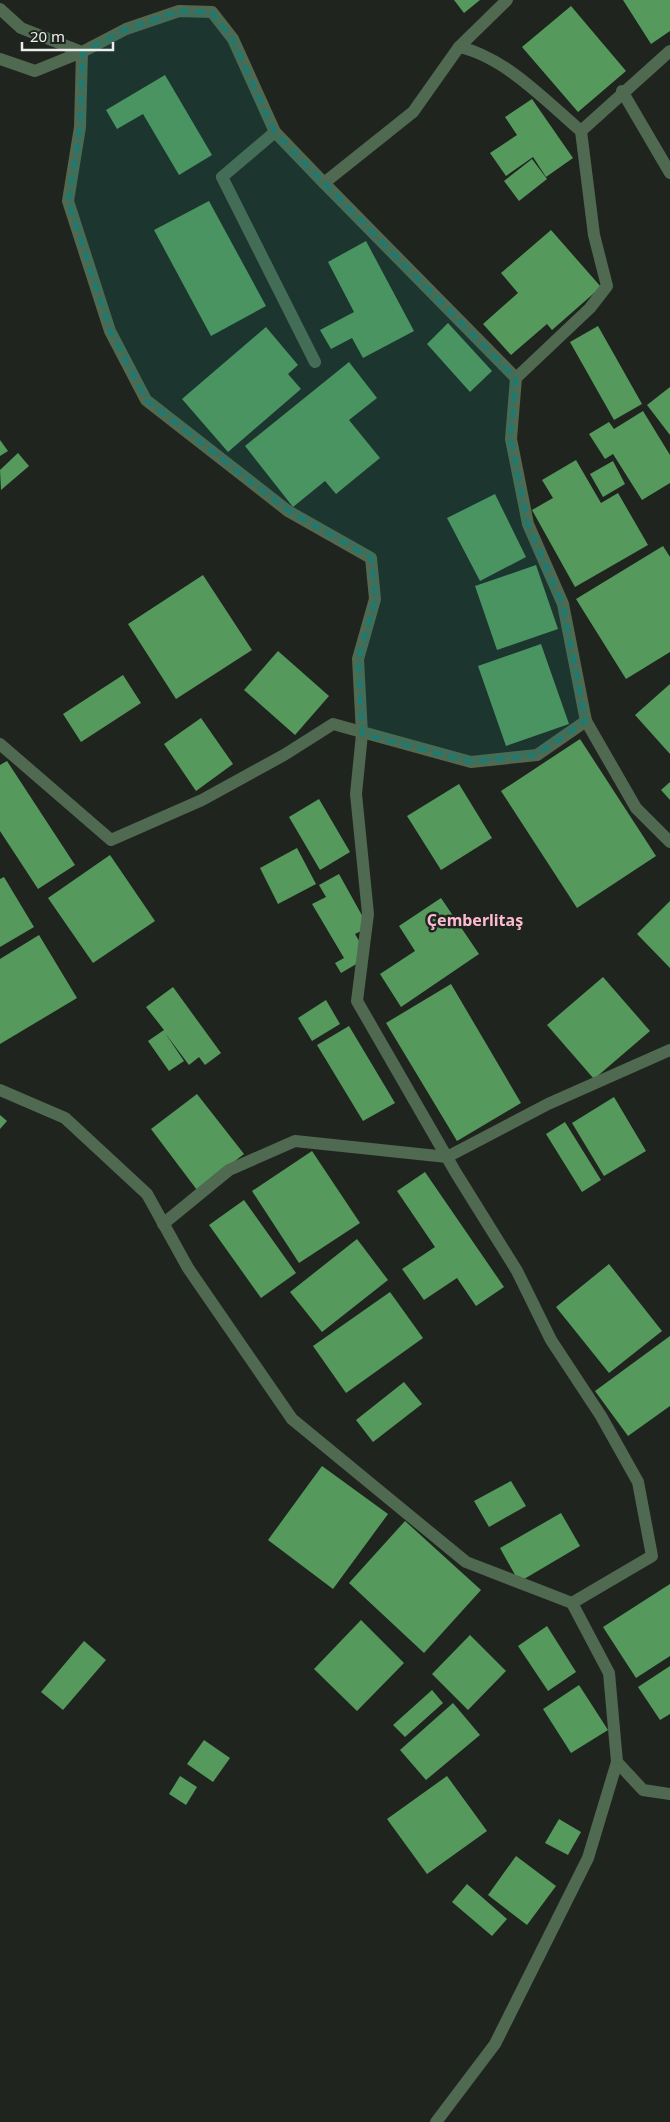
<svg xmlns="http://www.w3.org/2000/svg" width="670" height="2122" font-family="'Noto Sans',sans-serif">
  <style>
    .building { fill: #559a5c }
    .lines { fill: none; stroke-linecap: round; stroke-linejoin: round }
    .minor { stroke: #4f6a50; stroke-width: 12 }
    .marked { fill: #1a7c74; fill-opacity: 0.2; stroke: #1a7c74; stroke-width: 4; stroke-dasharray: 10 6; stroke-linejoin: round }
    .labels { text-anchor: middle; stroke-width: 5; stroke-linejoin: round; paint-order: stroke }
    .quarter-label { font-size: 16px; font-weight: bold; fill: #fcbbd2; stroke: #1f241f }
  </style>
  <rect width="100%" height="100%" fill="#1f241f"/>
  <g class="building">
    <path d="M454 0H480L464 13Z"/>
    <path d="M623 0H670V31L651 44Z"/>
    <path d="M571 6 626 71 578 112 522 47Z"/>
    <path d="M165 75 212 155 179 175 143 114 117 129 106 110Z"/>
    <path d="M532 99 573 158 546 177 533 157 506 176 490 153 517 135 505 117Z"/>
    <path d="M532 159 547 179 519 201 504 181Z"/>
    <path d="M209 201 266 306 211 336 154 230Z"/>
    <path d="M551 230 601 287 552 330 547 324 511 355 483 324 518 293 501 273Z"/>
    <path d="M366 241 414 331 363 358 352 338 331 349 320 330 354 312 328 262Z"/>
    <path d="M448 323 492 371 470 392 427 344Z"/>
    <path d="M598 326 642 404 614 420 570 342Z"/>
    <path d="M266 327 298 365 288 374 301 389 228 452 182 399Z"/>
    <path d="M349 362 377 398 349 420 380 458 336 494 325 481 293 507 245 446Z"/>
    <path d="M670 387V435L647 405Z"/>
    <path d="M643 411 670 455V483L642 500 613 454 605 459 589 434 609 422 614 429Z"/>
    <path d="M0 440 8 451 0 456Z"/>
    <path d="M18 453 29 466 1 490 0 470Z"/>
    <path d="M576 460 601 503 618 493 648 545 575 587 532 510 553 498 542 480Z"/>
    <path d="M613 461 625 484 603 497 590 474Z"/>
    <path d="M495 494 526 557 480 581 447 518Z"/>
    <path d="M663 546 670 557V652L626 679 576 599Z"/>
    <path d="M536 565 558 629 497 650 475 586Z"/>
    <path d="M203 575 252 650 176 699 128 624Z"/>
    <path d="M541 644 569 724 506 746 478 666Z"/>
    <path d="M278 651 329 696 295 735 244 690Z"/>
    <path d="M123 675 141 703 81 742 63 714Z"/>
    <path d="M670 684V754L635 715Z"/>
    <path d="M201 718 233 764 196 791 164 744Z"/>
    <path d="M580 739 656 856 577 908 501 791Z"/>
    <path d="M7 761 75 865 38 889 0 831V765Z"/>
    <path d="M670 782V800L661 790Z"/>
    <path d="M459 784 492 838 441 870 407 816Z"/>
    <path d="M319 799 350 852 320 870 289 817Z"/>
    <path d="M297 848 316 884 278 904 260 868Z"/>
    <path d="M110 855 155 921 93 963 48 898Z"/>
    <path d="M339 874 364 919 363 930 355 934 362 946 358 963 341 973 335 963 344 958 312 904 326 897 319 885Z"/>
    <path d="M4 877 34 927 0 947V879Z"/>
    <path d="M441 898 479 954 401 1007 380 974 415 951 399 926Z"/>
    <path d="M670 901V968L637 934Z"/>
    <path d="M39 935 77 998 0 1044V959Z"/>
    <path d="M603 977 650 1031 594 1079 547 1025Z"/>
    <path d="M451 984 521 1103 457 1141 386 1023Z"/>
    <path d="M173 987 221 1053 205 1065 199 1057 189 1065 165 1033 184 1061 169 1071 148 1041 164 1030 146 1007Z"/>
    <path d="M326 1000 340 1024 312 1041 298 1018Z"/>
    <path d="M349 1026 395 1103 363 1121 317 1045Z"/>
    <path d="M197 1094 244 1154 197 1190 151 1129Z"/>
    <path d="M614 1097 646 1151 604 1176 572 1123Z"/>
    <path d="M0 1115 7 1121 0 1129Z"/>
    <path d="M565 1122 601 1180 582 1192 546 1134Z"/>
    <path d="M312 1151 360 1223 299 1263 252 1191Z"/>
    <path d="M425 1172 504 1287 476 1306 457 1278 424 1300 402 1269 435 1247 397 1191Z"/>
    <path d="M244 1200 296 1273 261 1298 209 1225Z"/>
    <path d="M357 1239 388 1280 322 1332 290 1292Z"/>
    <path d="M609 1264 662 1331 609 1373 556 1307Z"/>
    <path d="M390 1292 423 1338 346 1393 313 1346Z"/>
    <path d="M670 1336V1406L628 1436 595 1391Z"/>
    <path d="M404 1382 422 1404 373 1442 356 1420Z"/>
    <path d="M322 1466 388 1514 333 1589 268 1540Z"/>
    <path d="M511 1481 526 1506 489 1527 474 1501Z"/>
    <path d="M561 1513 580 1546 519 1582 500 1548Z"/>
    <path d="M405 1521 481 1590 424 1653 349 1583Z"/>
    <path d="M670 1584V1656L636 1678 603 1627Z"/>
    <path d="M361 1620 404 1663 357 1711 314 1669Z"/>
    <path d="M547 1626 576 1672 548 1691 518 1646Z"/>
    <path d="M470 1635 506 1671 468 1710 432 1674Z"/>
    <path d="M84 1641 106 1660 63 1710 41 1692Z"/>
    <path d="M670 1666V1714L660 1720 638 1687Z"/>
    <path d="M579 1685 608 1730 571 1753 543 1709Z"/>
    <path d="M432 1690 443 1703 405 1737 393 1725Z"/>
    <path d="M453 1703 480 1735 426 1780 400 1750Z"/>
    <path d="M204 1740 230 1758 213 1782 187 1764Z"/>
    <path d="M180 1776 197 1787 186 1805 169 1794Z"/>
    <path d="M447 1776 487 1831 427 1874 387 1819Z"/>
    <path d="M559 1819 581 1832 568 1855 545 1843Z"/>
    <path d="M516 1856 556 1886 527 1925 488 1895Z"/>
    <path d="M467 1884 507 1919 492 1936 452 1902Z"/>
  </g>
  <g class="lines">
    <g class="minor">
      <path d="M0 9 21 28 82 52 126 29 179 11 212 12 233 39 275 132 324 183 413 112 459 47C505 57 546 101 581 131"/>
      <path d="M459 47 507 0"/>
      <path d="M0 59 35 71 82 52 80 127 68 201 110 331 146 400 288 511 371 558 375 599 358 659 362 734 356 794 368 914 357 1001 456 1173 517 1271 551 1340 601 1416 638 1482 652 1556 572 1603"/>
      <path d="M622 91 670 173"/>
      <path d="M275 132 222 177 315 362"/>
      <path d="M324 183 516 378"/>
      <path d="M586 721 636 808 670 842"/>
      <path d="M0 744 111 840 202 800 284 755 333 724 471 762 537 755 586 721 563 604 528 524 511 439 516 378 590 308 607 286 594 235 581 131 670 51"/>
      <path d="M0 1090 65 1118 147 1194 188 1268 292 1419 466 1562 572 1603 609 1673 617 1762 643 1790 670 1794"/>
      <path d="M163 1224 229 1170 295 1141 447 1157 548 1104 670 1050"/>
      <path d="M436 2122 495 2044 588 1858 617 1762"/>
    </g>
  </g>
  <path class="marked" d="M179 11 212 12 233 39 275 132 516 378 511 439 528 524 563 604 586 721 537 755 471 762 362 734 358 659 375 599 371 558 288 511 146 400 110 331 68 201 80 127 82 52 126 29Z"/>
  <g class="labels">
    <g class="quarter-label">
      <text x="475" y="926">Çemberlitaş</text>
    </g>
  </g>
  <path d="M22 42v8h91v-8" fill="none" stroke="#ebeeeb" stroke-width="2.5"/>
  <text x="30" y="42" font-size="15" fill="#ebeeeb" stroke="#1f241f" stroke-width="4" paint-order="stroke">20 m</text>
</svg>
